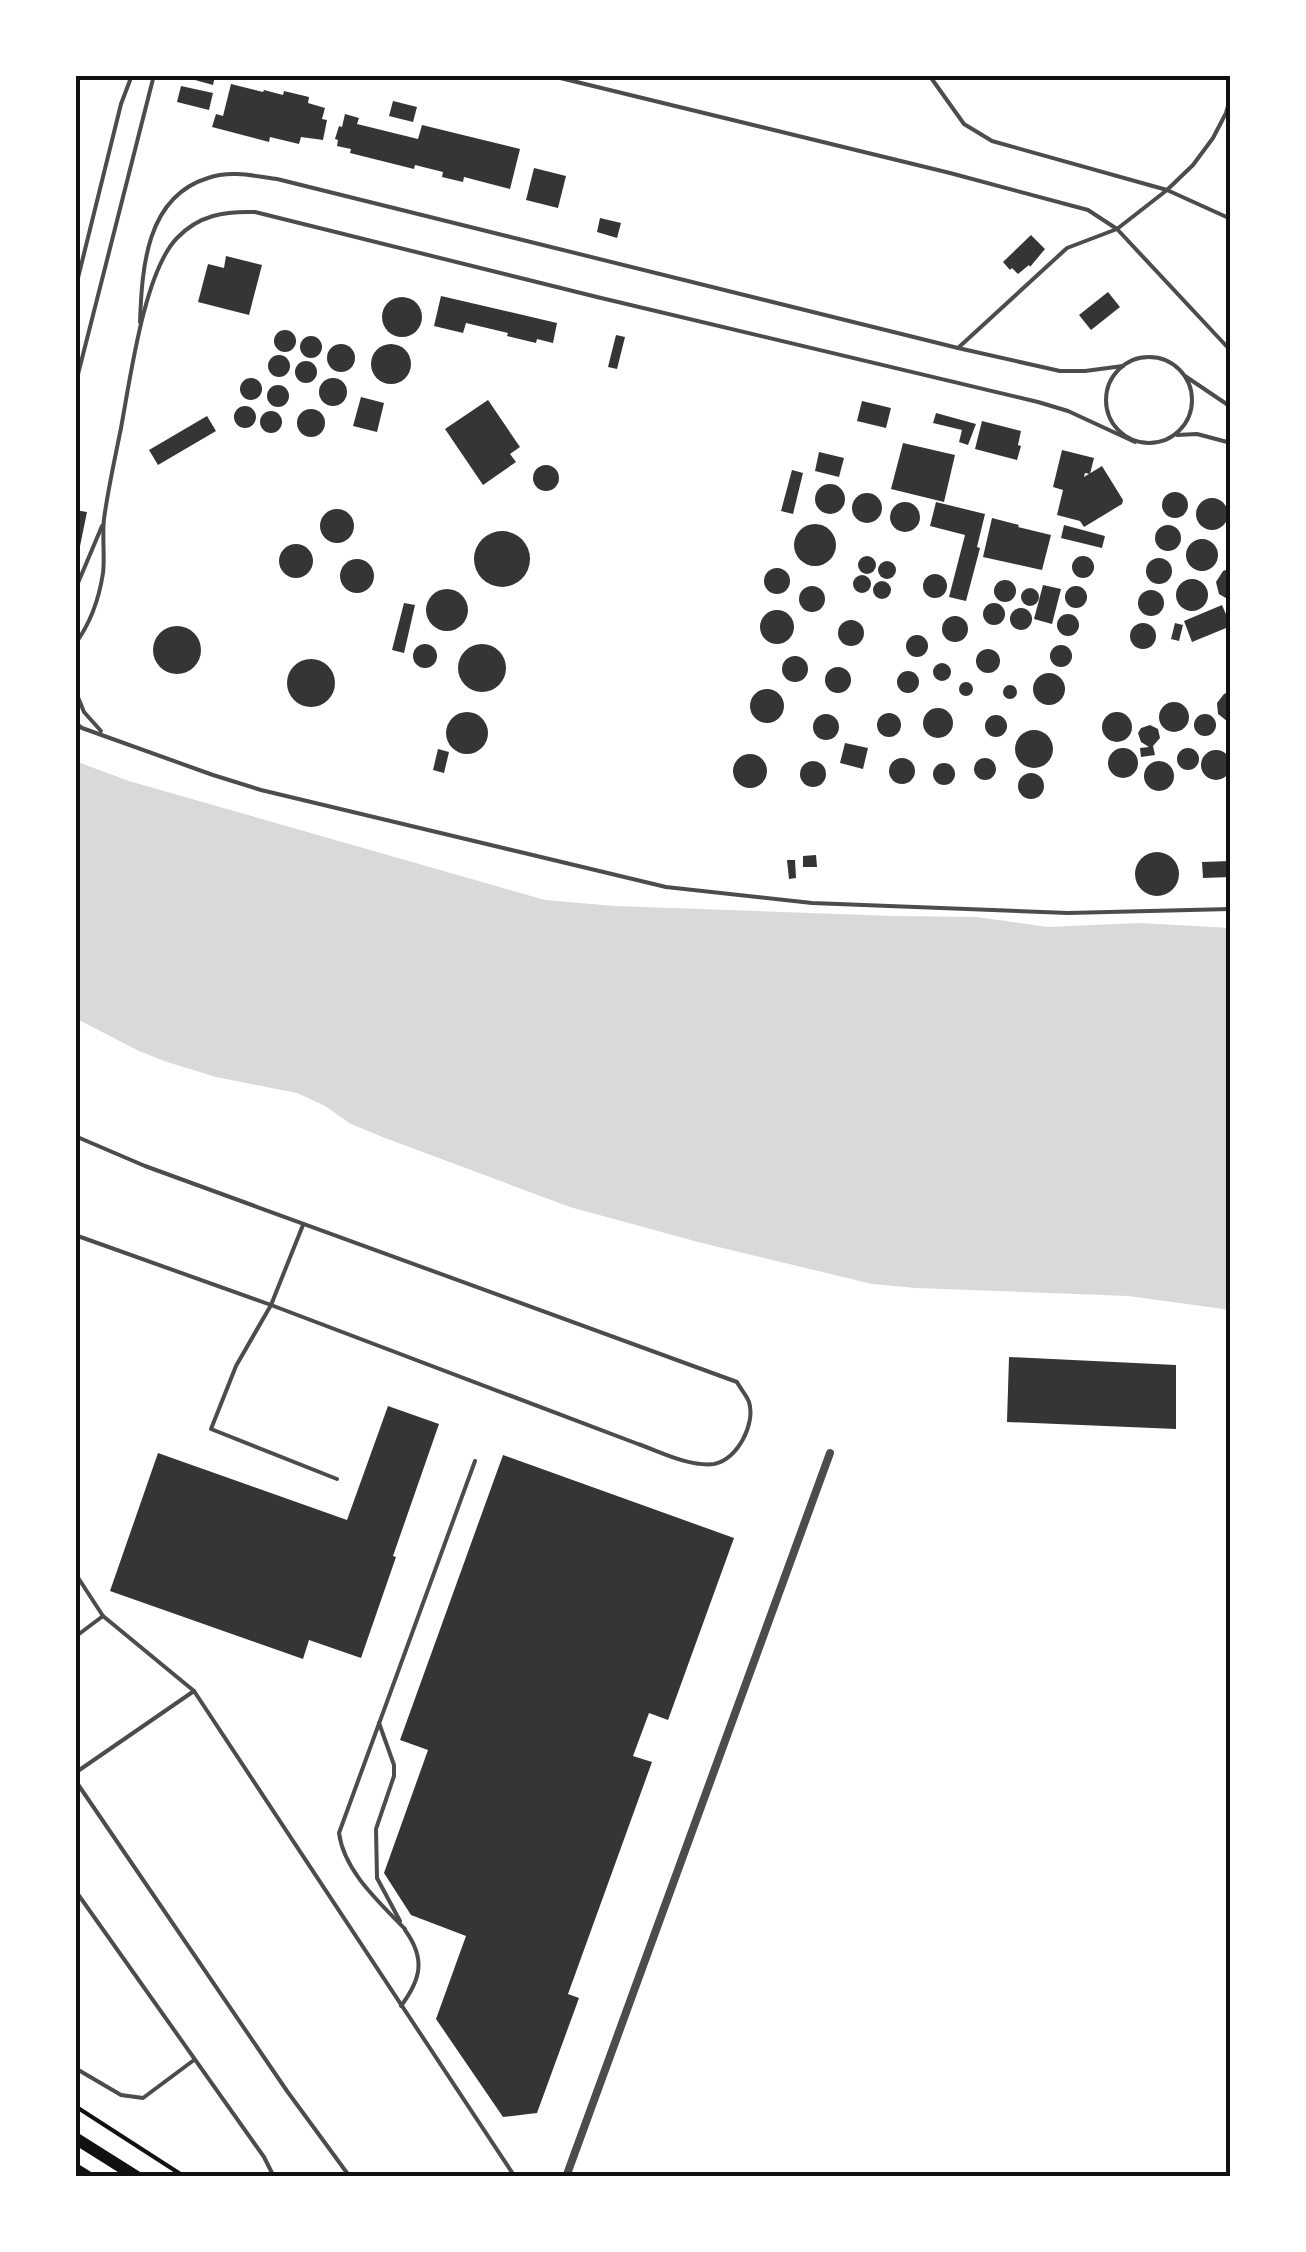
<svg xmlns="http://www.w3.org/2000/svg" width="1306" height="2252" font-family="'Fira Sans Condensed',sans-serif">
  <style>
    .water { fill: #d9d9d9 }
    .building { fill: #353535 }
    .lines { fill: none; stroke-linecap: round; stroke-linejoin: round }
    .path { stroke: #111; stroke-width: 4 }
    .service { stroke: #4c4c4c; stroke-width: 4 }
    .minor { stroke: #4c4c4c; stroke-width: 8 }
    .primary { stroke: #111; stroke-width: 12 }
    .neatline { fill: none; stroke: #111; stroke-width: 4 }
  </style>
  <rect width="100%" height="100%" fill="#fff"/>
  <path class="water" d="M75 761 129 781 545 900 615 906 894 916 977 917 1048 927 1139 923 1231 928V1310L1128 1296 916 1288 872 1284 698 1242 570 1207 385 1138 351 1124 325 1106 297 1093 216 1077 167 1062 139 1051 75 1018Z"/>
  <g class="building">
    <path d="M177 75H212L215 76 213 85Z"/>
    <path d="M231 84 263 92 264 90 283 95 284 91 309 97 308 103 325 108 322 119 327 120 323 140 301 137 299 144 270 137 269 142 212 127 216 114 223 116Z"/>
    <path d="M181 86 213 93 209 110 177 102Z"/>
    <path d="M393 101 417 107 413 122 389 116Z"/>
    <path d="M345 114 359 118 357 124 418 139 422 125 520 149 510 189 464 177 463 182 442 177 443 172 415 165 414 169 350 153 351 149 337 146 338 140 335 139 339 126 342 127Z"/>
    <path d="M534 168 566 176 558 208 526 200Z"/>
    <path d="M600 218 621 223 617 238 597 232Z"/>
    <path d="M1031 235 1045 249 1030 267 1029 265 1018 274 1012 268 1010 270 1003 262Z"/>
    <path d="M226 256 262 265 249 315 198 302 208 264 224 268Z"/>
    <path d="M1108 292 1120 307 1091 330 1079 315Z"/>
    <path d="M441 296 557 323 553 343 537 339 536 343 507 336 508 333 466 323 463 333 434 326Z"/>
    <circle cx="402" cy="317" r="20"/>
    <circle cx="285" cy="341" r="11"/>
    <path d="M616 335 625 337 617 369 608 367Z"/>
    <circle cx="311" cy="347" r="11"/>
    <circle cx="341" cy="358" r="14"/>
    <circle cx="391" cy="364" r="20"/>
    <circle cx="279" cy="366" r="11"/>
    <circle cx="306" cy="372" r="11"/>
    <circle cx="251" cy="389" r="11"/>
    <circle cx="333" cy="392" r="14"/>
    <circle cx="278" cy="396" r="11"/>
    <path d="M361 397 384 403 377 432 353 426Z"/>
    <path d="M488 400 520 447 510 454 516 462 483 485 445 429Z"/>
    <path d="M862 401 891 408 886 428 857 421Z"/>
    <circle cx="245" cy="417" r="11"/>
    <circle cx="311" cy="423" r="14"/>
    <circle cx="271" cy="422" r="11"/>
    <path d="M936 413 976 424 968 445 959 442 962 430 933 423Z"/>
    <path d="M207 416 216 431 158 465 149 450Z"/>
    <path d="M982 421 1021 431 1018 445 1021 446 1017 460 975 449Z"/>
    <path d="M903 443 955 455 944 502 891 489Z"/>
    <path d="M1062 450 1094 458 1090 474 1085 473 1084 477 1102 466 1123 500 1122 504 1084 527 1080 521 1057 515 1063 490 1053 487Z"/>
    <path d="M819 452 844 458 839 477 815 471Z"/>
    <circle cx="546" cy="478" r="13"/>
    <path d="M792 470 803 473 793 514 781 511Z"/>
    <circle cx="830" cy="499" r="15"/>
    <circle cx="1175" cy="505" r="13"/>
    <circle cx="867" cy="508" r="15"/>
    <circle cx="1212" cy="514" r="16"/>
    <path d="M936 502 985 514 977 547 980 548 966 601 949 597 965 535 930 526Z"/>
    <circle cx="905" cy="517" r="15"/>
    <circle cx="337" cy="526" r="17"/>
    <path d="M75 510 87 512 79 551 75 550Z"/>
    <path d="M992 518 1019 525 1018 527 1051 535 1042 570 983 557Z"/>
    <circle cx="815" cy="545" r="21"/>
    <circle cx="1168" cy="538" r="13"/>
    <path d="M1064 525 1105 536 1102 548 1061 538Z"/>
    <circle cx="502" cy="559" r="28"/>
    <circle cx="1202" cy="555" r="16"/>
    <circle cx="296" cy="561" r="17"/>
    <circle cx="867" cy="565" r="9"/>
    <circle cx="1083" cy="567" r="11"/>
    <circle cx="1159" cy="571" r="13"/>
    <circle cx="357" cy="576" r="17"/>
    <circle cx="887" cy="570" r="9"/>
    <circle cx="777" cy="581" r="13"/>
    <path d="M1231 568V601L1219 594 1216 582 1223 571Z"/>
    <circle cx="935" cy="586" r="12"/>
    <circle cx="862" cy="584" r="9"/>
    <circle cx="1192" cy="595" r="16"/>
    <circle cx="1005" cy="591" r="11"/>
    <circle cx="882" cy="590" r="9"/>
    <path d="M1043 585 1061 589 1052 624 1034 619Z"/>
    <circle cx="812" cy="599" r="13"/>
    <circle cx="1076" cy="597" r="11"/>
    <circle cx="1030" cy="597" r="9"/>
    <circle cx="447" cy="610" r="21"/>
    <circle cx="1151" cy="603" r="13"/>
    <path d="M404 603 415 605 404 653 392 650Z"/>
    <circle cx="994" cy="614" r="11"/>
    <path d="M1222 605 1231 626 1192 642 1184 621Z"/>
    <circle cx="1021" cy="619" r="11"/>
    <circle cx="777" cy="627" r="17"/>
    <circle cx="1068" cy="625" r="11"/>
    <circle cx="955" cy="629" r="13"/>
    <circle cx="851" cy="633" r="13"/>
    <circle cx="1143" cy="636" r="13"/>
    <path d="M1175 623 1183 625 1179 641 1171 639Z"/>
    <circle cx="177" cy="650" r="24"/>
    <circle cx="917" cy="646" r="11"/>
    <circle cx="425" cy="656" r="12"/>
    <circle cx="482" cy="668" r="24"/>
    <circle cx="1061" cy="656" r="11"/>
    <circle cx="988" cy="661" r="12"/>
    <circle cx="795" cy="669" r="13"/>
    <circle cx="311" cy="683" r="24"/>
    <circle cx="942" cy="672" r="9"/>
    <circle cx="838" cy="680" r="13"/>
    <circle cx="908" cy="682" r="11"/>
    <circle cx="1049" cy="689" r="16"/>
    <circle cx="966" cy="689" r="7"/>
    <circle cx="1010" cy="692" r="7"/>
    <circle cx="767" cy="706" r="17"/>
    <path d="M1231 691V722L1227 721 1218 714 1217 703 1224 694Z"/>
    <circle cx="1174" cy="717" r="15"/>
    <circle cx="938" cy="723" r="15"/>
    <circle cx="1117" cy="727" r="15"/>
    <circle cx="467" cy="733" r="21"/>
    <circle cx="889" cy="725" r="12"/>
    <circle cx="826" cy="727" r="13"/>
    <circle cx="1205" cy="725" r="11"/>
    <circle cx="996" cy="726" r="11"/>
    <path d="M1150 725 1158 729 1160 738 1153 746 1155 755 1141 757 1140 748 1149 747 1141 742 1138 733 1141 728Z"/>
    <circle cx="1034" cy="749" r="19"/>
    <path d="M845 743 868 748 863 769 840 763Z"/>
    <circle cx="1123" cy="763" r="15"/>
    <circle cx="1188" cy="759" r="11"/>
    <path d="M438 749 449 752 444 773 433 770Z"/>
    <circle cx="1216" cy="765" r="15"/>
    <circle cx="750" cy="771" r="17"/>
    <circle cx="902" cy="771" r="13"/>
    <circle cx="985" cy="769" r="11"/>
    <circle cx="813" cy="774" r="13"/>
    <circle cx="1159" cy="776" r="15"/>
    <circle cx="944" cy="774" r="11"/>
    <circle cx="1031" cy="786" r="13"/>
    <circle cx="1157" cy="874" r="22"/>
    <path d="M816 855 817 867H803V856Z"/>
    <path d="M787 860H795L796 878 789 879Z"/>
    <path d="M1231 861V877L1203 878 1202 862Z"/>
    <path d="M1009 1357 1176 1365V1429L1007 1422Z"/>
    <path d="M388 1406 439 1424 393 1556 396 1557 361 1658 309 1640 303 1659 110 1591 158 1453 347 1520Z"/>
    <path d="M503 1455 734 1538 668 1720 649 1713 633 1756 652 1762 568 1994 579 1998 537 2113 503 2117 436 2019 466 1936 411 1915 384 1873 428 1750 400 1740Z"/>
  </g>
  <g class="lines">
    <path class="path" d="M75 2106 185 2177"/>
    <g class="service">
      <path d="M548 75 950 173 1088 210 1117 229 1231 351"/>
      <path d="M929 75 964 124 992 141 1167 190 1231 219"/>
      <path d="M75 290 121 104 132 75"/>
      <path d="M140 322C142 268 146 197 208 178 230 170 255 176 277 179L958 348 1060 371H1085L1123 366"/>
      <path d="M958 348 1067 248 1117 229 1167 190 1193 165 1213 138 1226 113 1231 95"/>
      <circle cx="1149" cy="400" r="43"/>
      <path d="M1185 376 1231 407"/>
      <path d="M75 386 154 75"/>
      <path d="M1177 435 1197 434 1231 443"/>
      <path d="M75 590 102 526"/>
      <path d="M75 644C90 624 99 599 103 573 105 556 102 537 104 519 108 489 115 458 121 428 130 380 144 272 177 238 199 215 225 211 255 212L597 297 1038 402 1068 411 1135 442"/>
      <path d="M75 690 84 712 101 731"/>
      <path d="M75 723 82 728 213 775 261 790 666 887 812 903 1068 913 1231 909"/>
      <path d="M75 1136 145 1166 737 1382C740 1388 747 1396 749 1402 756 1424 737 1460 714 1464 689 1467 661 1452 638 1444L271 1305 75 1235"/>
      <path d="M303 1225 271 1305 236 1366 211 1429 337 1479"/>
      <path d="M75 1573 103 1616 194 1691 515 2177"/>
      <path d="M75 1637 103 1616"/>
      <path d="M379 1723 394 1765V1776L376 1829 377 1878 400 1921"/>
      <path d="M75 1773 194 1691"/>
      <path d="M75 1780 287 2091 350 2177"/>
      <path d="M75 1890 264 2157 274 2177"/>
      <path d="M405 1929C379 1902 344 1871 339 1833L475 1461"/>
      <path d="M401 2006C421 1979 426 1959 405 1930"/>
      <path d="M75 2068 121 2095 143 2098 194 2060"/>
    </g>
    <path class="minor" d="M566 2177 830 1453"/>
    <g class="primary">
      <path d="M75 2138 137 2177"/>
      <path d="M75 2169 88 2177"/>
    </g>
  </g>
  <rect width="1306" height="2252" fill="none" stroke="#ffffff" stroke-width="155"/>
  <rect x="78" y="78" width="1150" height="2096" class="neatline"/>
</svg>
